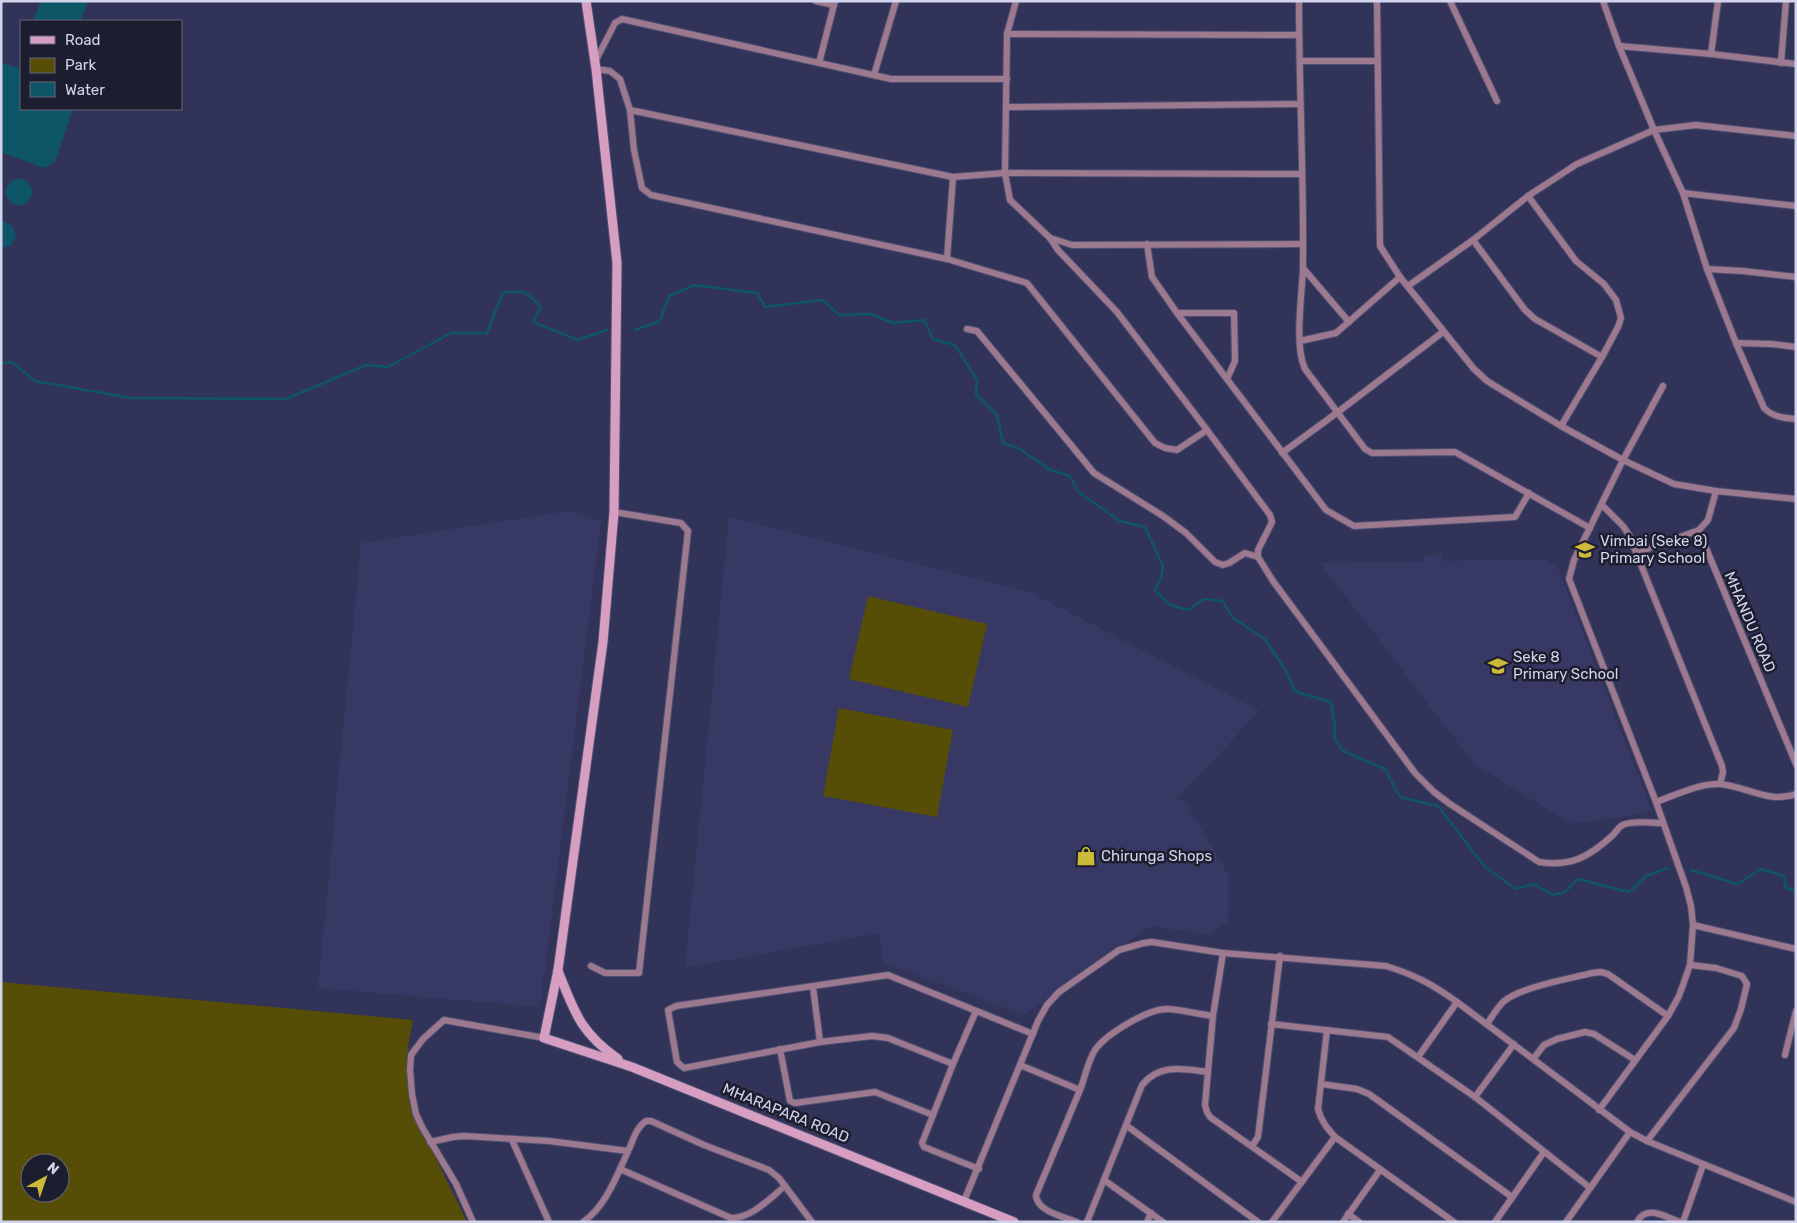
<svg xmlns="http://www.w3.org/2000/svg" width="1797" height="1223" font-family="Rubik,sans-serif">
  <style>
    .built { fill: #383864 }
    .green { fill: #564d06; fill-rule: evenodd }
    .water { fill: #0f5568 }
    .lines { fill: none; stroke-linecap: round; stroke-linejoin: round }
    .stream { stroke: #0f5568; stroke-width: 2.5 }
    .minor-casing { stroke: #4f5072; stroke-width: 8 }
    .secondary-casing { stroke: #4f5072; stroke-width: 11 }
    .minor { stroke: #9d798f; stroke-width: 6 }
    .secondary { stroke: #d69ec1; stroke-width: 9 }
    .labels { text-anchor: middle; stroke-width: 5; stroke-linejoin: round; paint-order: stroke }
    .poi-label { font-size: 15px; fill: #d1d4eb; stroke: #1c1d2e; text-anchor: start }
    .street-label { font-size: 15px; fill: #d1d4eb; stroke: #1c1d2e }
  </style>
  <rect width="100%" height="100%" fill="#323358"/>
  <g class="built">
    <path d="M569 511 601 521 540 1007 318 988 361 543Z"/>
    <path d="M729 517 1030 592 1260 711 1176 799 1185 801 1229 876 1228 921 1211 935 1151 926 1024 1015 883 962 879 933 685 968Z"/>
    <path d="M1442 555V561L1544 559 1558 568 1652 812 1572 824 1475 765 1320 563 1423 562V556Z"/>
  </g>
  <g class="green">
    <path d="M868 596 987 624 968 707 849 679Z"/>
    <path d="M839 708 953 730 937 817 823 796Z"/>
    <path d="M1 982 413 1020 408 1046 413 1111 467 1222H1ZM30 1163H60V1193H30Z"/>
  </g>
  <g class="water">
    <path d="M41 1H88L80 21H33Z"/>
    <path d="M1 62 21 69V109H73L55 162 44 168 1 152Z"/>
    <circle cx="19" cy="192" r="13"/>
    <path d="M4 221 13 227 16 237 10 246 1 248V222Z"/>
  </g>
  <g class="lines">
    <g class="stream">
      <path d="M635 330 660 321 669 296 695 285 757 293 765 307 823 300 839 315 871 314 893 323 924 320 933 339 955 345 977 380 976 394 997 415 1003 443 1020 449 1050 470 1070 476 1078 492 1120 521 1145 527 1163 566 1161 578 1155 590 1170 605 1188 610 1204 599 1223 601 1232 617 1265 639 1288 674 1294 691 1331 702 1335 728 1334 738 1343 751 1385 769 1400 797 1438 806 1485 867 1516 889 1534 884 1553 895 1565 892 1578 879 1629 892 1646 876 1668 868"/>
      <path d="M1 364 12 362 35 381 131 398 286 399 366 365 388 367 451 333H487L503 292H525L541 307 533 322 578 340 607 330"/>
      <path d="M1691 870 1737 884 1761 869 1784 876 1785 887 1796 892"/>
    </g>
    <defs>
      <g id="minor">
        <path d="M816 1 834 5"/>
        <path d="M1016 1 1007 34 1005 173 1010 200 1050 238 1072 245 1303 244"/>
        <path d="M1299 1C1299 90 1304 179 1303 268 1302 295 1294 346 1305 369L1365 449 1372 453 1455 452 1590 528"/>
        <path d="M1377 1 1380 246 1400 277 1474 369 1487 381 1561 426 1623 460 1674 484 1716 491 1796 499"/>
        <path d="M1450 1 1497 101"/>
        <path d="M1603 1 1619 46 1654 130 1683 193 1707 269 1736 343 1764 408C1773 417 1784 418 1796 419"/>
        <path d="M1007 34 1299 35"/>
        <path d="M1619 46 1711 54 1796 64"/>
        <path d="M1711 54 1718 1"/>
        <path d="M1300 61H1377"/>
        <path d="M595 62 615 23 622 19 891 79H1007"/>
        <path d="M819 63 835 1"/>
        <path d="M1781 63 1786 1"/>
        <path d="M596 69 610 71 620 79 630 110 953 177 1005 173 1302 174"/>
        <path d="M874 75 896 1"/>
        <path d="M1007 107 1300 104"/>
        <path d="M630 110 634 150 642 188 651 195 947 259 1027 283 1155 443 1165 448 1177 450 1207 430"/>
        <path d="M1683 193 1796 206"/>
        <path d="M1528 196 1576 261 1604 284 1616 300 1621 318 1618 327 1602 357 1561 426"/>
        <path d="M1050 238 1058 250 1117 312 1207 430 1270 515 1272 522 1258 550V557L1273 581 1415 773 1434 792 1450 804 1539 862C1571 867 1589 857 1613 835 1616 832 1618 828 1621 826 1629 820 1653 823 1663 823"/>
        <path d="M1473 240 1525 310 1535 319 1602 357"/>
        <path d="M1147 244 1152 277 1177 313 1326 510 1354 526 1515 517 1529 493"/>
        <path d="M947 259 953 177"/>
        <path d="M1303 268 1349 322"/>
        <path d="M1707 269 1743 271 1796 277"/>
        <path d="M1408 286 1473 240 1528 196 1577 164 1654 130 1696 125 1796 136"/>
        <path d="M1177 313H1234L1235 361 1227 379"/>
        <path d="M967 329 977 331 1094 473 1163 516 1186 533 1215 562 1223 565 1229 563 1245 553 1258 557"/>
        <path d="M1300 341 1336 333 1400 277"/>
        <path d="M1736 343 1771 344 1796 347"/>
        <path d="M1282 453 1338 412 1443 332"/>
        <path d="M1716 491 1708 520 1699 530 1701 536 1796 764"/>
        <path d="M1602 505 1623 526 1629 535 1722 766 1723 772 1720 784"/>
        <path d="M1636 553 1699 530"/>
        <path d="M1656 802C1676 795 1699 783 1720 784 1745 786 1770 804 1796 794"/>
        <path d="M1693 925 1796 949"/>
        <path d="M591 966 605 973H639L688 531 681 523 614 512"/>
        <path d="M813 987 820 1042"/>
        <path d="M976 1011 953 1064 888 1038 872 1036 820 1042 684 1068 677 1062 668 1010 676 1006 888 975 1033 1034"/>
        <path d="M1213 1016 1205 1105 1207 1112 1210 1117 1302 1182"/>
        <path d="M1271 1024 1388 1037 1475 1097 1589 1187"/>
        <path d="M1487 1024C1492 1017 1497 1008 1503 1002 1520 987 1569 979 1592 973L1601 972 1608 974 1668 1016"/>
        <path d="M1327 1030 1318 1109C1321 1121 1327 1128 1335 1137L1454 1222"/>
        <path d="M780 1049 790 1101 795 1103 875 1092 933 1115 953 1064"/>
        <path d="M1785 1055 1796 1011"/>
        <path d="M1418 1057 1457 1002"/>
        <path d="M1534 1058 1544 1045 1557 1039 1585 1032 1594 1034 1635 1060"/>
        <path d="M1020 1065 1080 1090C1085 1077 1088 1061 1095 1050 1106 1034 1149 1008 1168 1009 1183 1010 1198 1014 1213 1016L1223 953"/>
        <path d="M1321 1084 1357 1089 1369 1094 1512 1197"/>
        <path d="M1475 1097 1514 1044"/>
        <path d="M1599 1110 1668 1016 1679 996 1690 965 1693 925 1691 906 1686 887 1656 802 1569 579 1574 560 1623 460 1663 386"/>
        <path d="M933 1115 922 1143 924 1147 979 1169"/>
        <path d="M1127 1126 1258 1222"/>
        <path d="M512 1140 549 1222"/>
        <path d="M1647 1141 1734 1028 1741 1009 1747 984 1742 976 1716 968 1690 965"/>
        <path d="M430 1142 453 1137 464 1136 549 1141 628 1151"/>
        <path d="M1252 1146 1258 1137 1280 956"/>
        <path d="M620 1169 731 1218C752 1218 769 1199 785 1186"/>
        <path d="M1104 1180 1163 1222"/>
        <path d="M964 1201 1038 1021 1047 1005 1059 992 1119 950 1144 943 1152 942 1223 953 1386 966C1415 975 1432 984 1457 1002L1630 1132 1647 1141 1796 1202"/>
        <path d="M1348 1214 1359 1222"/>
        <path d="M473 1222 456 1184 422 1127 416 1114 412 1094 410 1070 411 1055 423 1039 444 1020 544 1038"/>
        <path d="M583 1222C607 1206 618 1172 630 1147 634 1137 637 1127 646 1121H651L704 1145 769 1170 779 1178 812 1222"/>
        <path d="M1077 1222C1064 1217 1036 1211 1036 1195L1080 1090"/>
        <path d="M1087 1222 1142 1085C1160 1063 1183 1069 1208 1072"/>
        <path d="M1147 1222 1151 1213"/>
        <path d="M1272 1222 1335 1137"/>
        <path d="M1343 1222 1380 1170"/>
        <path d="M1495 1222 1544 1152"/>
        <path d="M1566 1222 1630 1132"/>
        <path d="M1637 1222C1646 1204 1666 1217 1680 1222"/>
        <path d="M1683 1222 1703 1165"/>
      </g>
      <g id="secondary">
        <path d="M586 1 596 69 617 263 614 512 603 642 558 970 544 1038 632 1067 1014 1222"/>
        <path d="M558 971C575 1013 580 1032 618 1059"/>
      </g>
    </defs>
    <use href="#minor" class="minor-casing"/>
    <use href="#secondary" class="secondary-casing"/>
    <use href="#minor" class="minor"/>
    <use href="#secondary" class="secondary"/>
  </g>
  <defs>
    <symbol id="school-bare" viewBox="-9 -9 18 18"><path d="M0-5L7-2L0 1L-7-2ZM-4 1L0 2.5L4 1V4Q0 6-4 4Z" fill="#cbba39" stroke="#1c1d2e" stroke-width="2.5" paint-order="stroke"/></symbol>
    <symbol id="shop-bare" viewBox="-9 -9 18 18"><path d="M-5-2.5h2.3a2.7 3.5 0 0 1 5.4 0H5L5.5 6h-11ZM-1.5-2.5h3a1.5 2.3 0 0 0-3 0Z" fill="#cbba39" stroke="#1c1d2e" stroke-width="2.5" paint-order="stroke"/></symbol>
  </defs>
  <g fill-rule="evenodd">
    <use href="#school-bare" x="1571" y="536" width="28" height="28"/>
    <use href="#school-bare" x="1484" y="652" width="28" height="28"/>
    <use href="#shop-bare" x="1072" y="842" width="28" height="28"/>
  </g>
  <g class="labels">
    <g class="poi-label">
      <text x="1600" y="546">Vimbai (Seke 8)<tspan x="1600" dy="17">Primary School</tspan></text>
      <text x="1513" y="662">Seke 8<tspan x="1513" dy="17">Primary School</tspan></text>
      <text x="1101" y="861">Chirunga Shops</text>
    </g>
    <g class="street-label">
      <text transform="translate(1750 622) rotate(67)" y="5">MHANDU ROAD</text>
      <text transform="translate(786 1113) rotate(22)" y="5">MHARAPARA ROAD</text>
    </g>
  </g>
  <rect width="1797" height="1223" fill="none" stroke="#d1d4eb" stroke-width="5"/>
  <rect x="20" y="20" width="162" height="90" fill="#1c1d2e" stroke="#64667a"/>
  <rect x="30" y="36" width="25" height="8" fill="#d69ec1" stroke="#64667a"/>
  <text x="65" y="45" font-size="15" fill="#d1d4eb">Road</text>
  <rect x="30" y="58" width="25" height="15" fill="#564d06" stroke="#64667a"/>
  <text x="65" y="70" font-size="15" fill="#d1d4eb">Park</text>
  <rect x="30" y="82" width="25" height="15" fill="#0f5568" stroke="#64667a"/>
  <text x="65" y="95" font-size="15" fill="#d1d4eb">Water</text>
  <g transform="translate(45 1178) rotate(40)"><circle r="24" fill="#1c1d2e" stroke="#64667a"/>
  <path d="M0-4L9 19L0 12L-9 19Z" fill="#cbba39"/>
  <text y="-8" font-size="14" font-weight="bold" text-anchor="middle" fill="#d1d4eb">N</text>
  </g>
</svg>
